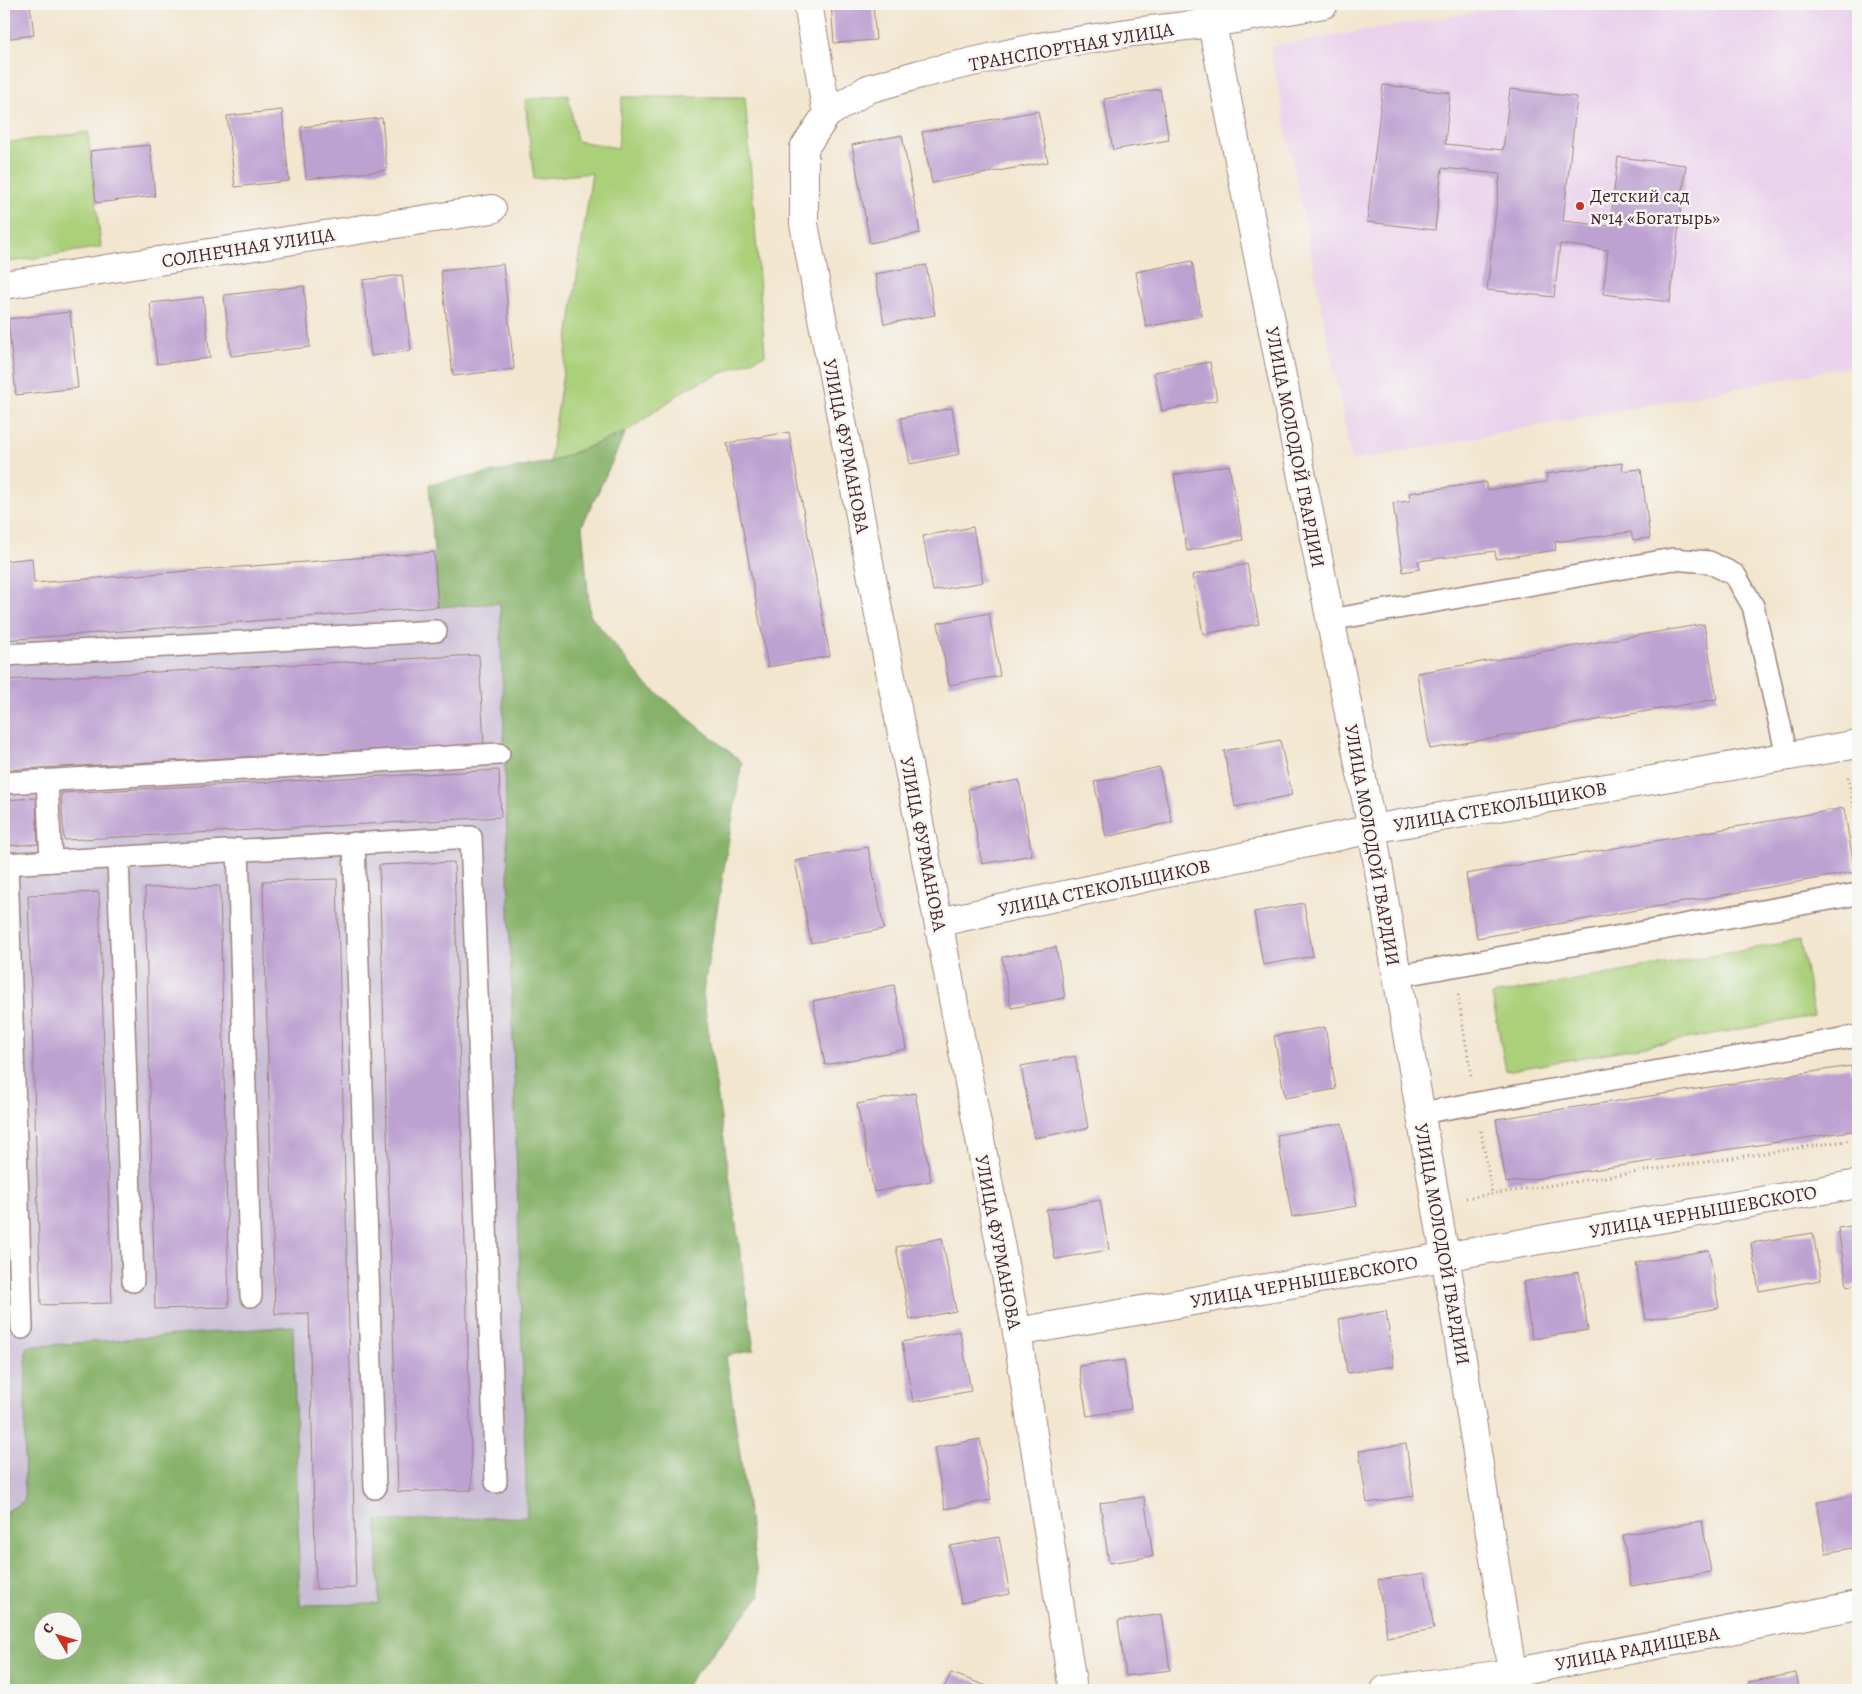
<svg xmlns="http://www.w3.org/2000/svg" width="1862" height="1694" font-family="Alegreya,serif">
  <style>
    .built { fill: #ead1ec }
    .industrial { fill: #cabfd6 }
    .green { fill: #aad07a; stroke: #7a7852 }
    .forest { fill: #87b26a; stroke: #68684a; fill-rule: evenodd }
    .building { fill: #bda1d1 }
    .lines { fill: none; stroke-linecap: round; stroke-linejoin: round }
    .lane-casing { stroke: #9e827d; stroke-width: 24 }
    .street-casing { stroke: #9e827d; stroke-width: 30 }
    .path { stroke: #9e827d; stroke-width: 3; stroke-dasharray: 1 4; stroke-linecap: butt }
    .lane { stroke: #fff; stroke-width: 21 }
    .street { stroke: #fff; stroke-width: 28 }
    .poi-dot { fill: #c8321e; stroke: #f6f6f2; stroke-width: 2 }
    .labels { text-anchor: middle; stroke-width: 5; stroke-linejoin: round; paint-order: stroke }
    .street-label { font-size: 19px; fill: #4a1f2b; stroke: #f6f6f2 }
    .poi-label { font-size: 19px; fill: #4a1f2b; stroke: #f6f6f2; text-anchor: start }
  </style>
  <rect width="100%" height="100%" fill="#f6f6f2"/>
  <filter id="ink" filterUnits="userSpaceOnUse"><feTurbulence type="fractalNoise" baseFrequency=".02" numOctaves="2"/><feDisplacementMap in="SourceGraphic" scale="10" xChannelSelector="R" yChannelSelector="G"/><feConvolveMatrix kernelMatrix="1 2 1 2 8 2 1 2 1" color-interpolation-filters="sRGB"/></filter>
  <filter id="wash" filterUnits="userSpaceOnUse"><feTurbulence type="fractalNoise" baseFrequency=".0096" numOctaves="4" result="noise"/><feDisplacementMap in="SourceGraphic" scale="20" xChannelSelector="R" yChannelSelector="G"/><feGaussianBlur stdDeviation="1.12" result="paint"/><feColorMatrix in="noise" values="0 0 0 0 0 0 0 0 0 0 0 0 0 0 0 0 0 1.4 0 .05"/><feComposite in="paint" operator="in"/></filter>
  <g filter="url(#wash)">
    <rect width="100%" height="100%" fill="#f2e6cf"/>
    <path class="built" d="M1523 4H1858V365L1352 461 1270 47Z"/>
    <path class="industrial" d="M434 552 500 602 527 1517 377 1521 380 1604 300 1605 292 1326 26 1347 24 1502 4 1513V561L32 558 34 582Z"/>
    <g class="green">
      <path d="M568 95 577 141 618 148 622 97H745L765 355 689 387 626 432 550 462 592 173 534 179 525 100Z"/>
      <path d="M88 132 101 247 4 263V143Z"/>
      <path d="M1800 940 1814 1016 1506 1071 1492 995Z"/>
    </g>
    <path class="forest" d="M626 432 582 526 590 615 646 684 742 762 703 993 754 1350 726 1356 760 1596 682 1690H4V1513L24 1501 26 1347 293 1326 300 1605 379 1604 377 1521 527 1517 500 603 438 607 429 484 550 462ZM42 1622H72V1652H42Z"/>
    <g id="blocks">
      <g class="building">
        <path d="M4 4H30L34 35 4 39Z"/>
        <path d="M831 4H873L876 40 834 43Z"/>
        <path d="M1383 85 1450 93 1445 144 1503 150 1510 89 1577 97 1563 221 1610 226 1618 157 1686 165 1670 302 1603 294 1608 250 1560 244 1554 297 1487 290 1500 174 1442 168 1435 230 1367 222Z"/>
        <path d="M1160 89 1169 140 1113 150 1104 99Z"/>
        <path d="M282 110 289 181 235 187 227 116Z"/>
        <path d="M1038 111 1048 162 932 183 922 132Z"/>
        <path d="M382 118 387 170 306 179 301 127Z"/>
        <path d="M902 135 920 233 870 243 852 145Z"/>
        <path d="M150 145 155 196 96 203 90 151Z"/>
        <path d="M1192 261 1202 316 1146 327 1136 272Z"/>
        <path d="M503 264 514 369 453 376 441 271Z"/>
        <path d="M926 265 935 315 884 324 875 274Z"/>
        <path d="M402 275 411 351 371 356 363 280Z"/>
        <path d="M304 286 310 347 231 356 224 295Z"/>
        <path d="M203 297 210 358 157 364 150 303Z"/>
        <path d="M70 312 78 388 16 395 8 319Z"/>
        <path d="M1210 362 1217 400 1162 411 1154 372Z"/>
        <path d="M952 408 960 454 910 464 901 418Z"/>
        <path d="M789 432 830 656 768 667 727 443Z"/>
        <path d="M1622 463 1623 471 1641 469 1650 538 1633 540 1631 532 1555 542 1556 550 1496 559 1495 551 1418 561 1420 569 1403 572 1393 503 1410 501 1409 493 1486 482 1487 490 1547 482 1546 474Z"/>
        <path d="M1229 465 1243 540 1187 551 1174 475Z"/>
        <path d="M973 527 983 582 933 591 923 536Z"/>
        <path d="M434 552 438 607 4 640V561L32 558 34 583Z"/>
        <path d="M1247 564 1259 624 1203 634 1192 575Z"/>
        <path d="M989 613 1000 676 949 685 938 623Z"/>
        <path d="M1704 624 1717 699 1430 749 1417 673Z"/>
        <path d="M479 655 484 744 4 770V680Z"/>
        <path d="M1280 740 1292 795 1235 807 1224 751Z"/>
        <path d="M1159 767 1172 822 1106 837 1094 782Z"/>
        <path d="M499 770 501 817 64 840 61 793Z"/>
        <path d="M1019 780 1032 855 982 864 968 789Z"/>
        <path d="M36 798 38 844 4 846V800Z"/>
        <path d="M1844 808 1855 872 1477 938 1466 874Z"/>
        <path d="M868 847 884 929 811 943 795 861Z"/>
        <path d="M454 862 472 1490 398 1492 379 865Z"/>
        <path d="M337 879 356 1588 316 1589 309 1313 275 1314 263 881Z"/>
        <path d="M220 886 229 1307 155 1309 145 888Z"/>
        <path d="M99 892 112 1303 41 1305 28 895Z"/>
        <path d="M1304 903 1313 956 1263 965 1254 912Z"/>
        <path d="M1056 947 1065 998 1011 1008 1002 957Z"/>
        <path d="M894 985 906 1049 825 1065 813 1001Z"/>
        <path d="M1325 1027 1336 1089 1285 1098 1274 1036Z"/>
        <path d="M1075 1056 1088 1128 1034 1138 1021 1066Z"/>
        <path d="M1851 1066 1858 1114V1130L1506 1183 1496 1119Z"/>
        <path d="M915 1093 931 1181 874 1192 857 1104Z"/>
        <path d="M1342 1123 1357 1206 1292 1217 1277 1135Z"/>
        <path d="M1100 1200 1109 1250 1055 1259 1046 1210Z"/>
        <path d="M1858 1225V1284L1847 1286 1838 1228Z"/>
        <path d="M1813 1233 1821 1280 1759 1291 1751 1243Z"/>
        <path d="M942 1238 956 1311 910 1320 896 1247Z"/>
        <path d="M1709 1250 1719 1308 1646 1320 1636 1263Z"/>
        <path d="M1579 1272 1588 1330 1532 1339 1523 1282Z"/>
        <path d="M1386 1311 1394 1366 1347 1373 1339 1319Z"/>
        <path d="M960 1331 971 1391 913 1402 902 1342Z"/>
        <path d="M1124 1360 1131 1409 1087 1416 1079 1366Z"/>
        <path d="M4 1415H5L8 1492H4Z"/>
        <path d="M980 1439 991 1500 945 1509 934 1448Z"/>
        <path d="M1406 1444 1414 1496 1367 1503 1359 1451Z"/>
        <path d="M1858 1495V1547L1826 1553 1817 1502Z"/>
        <path d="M1144 1497 1153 1556 1109 1563 1100 1503Z"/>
        <path d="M1702 1521 1711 1572 1631 1586 1623 1535Z"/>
        <path d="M999 1537 1010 1594 961 1603 950 1546Z"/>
        <path d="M1425 1573 1434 1629 1387 1637 1378 1580Z"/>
        <path d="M1162 1614 1170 1670 1126 1676 1118 1621Z"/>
        <path d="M1858 1661V1690H1857L1852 1662Z"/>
        <path d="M951 1673 998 1690H943Z"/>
        <path d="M1796 1673 1799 1690H1750L1748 1682Z"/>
      </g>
    </g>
  </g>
  <g filter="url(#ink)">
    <use href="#blocks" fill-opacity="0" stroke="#9e827d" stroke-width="1"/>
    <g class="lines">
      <defs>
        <g id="lane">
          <path d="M1330 620 1673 559 1709 562 1735 575 1753 606 1787 756"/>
          <path d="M4 655 436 631"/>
          <path d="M47 781 51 861"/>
          <path d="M4 783 499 754"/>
          <path d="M354 843 375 1488"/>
          <path d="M238 849 251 1296"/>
          <path d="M118 857 133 1281"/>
          <path d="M7 863 22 1328"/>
          <path d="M4 864 471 837 496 1482"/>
          <path d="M1397 976 1858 894"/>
          <path d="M1421 1113 1858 1036"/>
        </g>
        <g id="street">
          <path d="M808 4 827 114 804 148V224L1017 1332 1073 1690"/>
          <path d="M1208 4 1372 829 1455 1315 1515 1690"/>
          <path d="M827 114 868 89 920 74 1038 47 1134 32 1212 23 1324 4"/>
          <path d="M4 285 492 209"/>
          <path d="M939 922 1372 829 1858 744"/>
          <path d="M1017 1332 1858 1184"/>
          <path d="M1385 1690 1512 1673 1858 1605"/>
        </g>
      </defs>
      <use href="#lane" class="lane-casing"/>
      <use href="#street" class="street-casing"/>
      <g class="path">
        <path d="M1848 777 1858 827"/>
        <path d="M1458 995 1471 1075"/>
        <path d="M1481 1131 1492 1194"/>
        <path d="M1466 1198 1858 1139"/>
      </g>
      <use href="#lane" class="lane"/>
      <use href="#street" class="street"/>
    </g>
  </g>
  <circle class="poi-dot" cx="1580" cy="206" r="5"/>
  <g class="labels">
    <g class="street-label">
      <text transform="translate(1071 46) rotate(-10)" y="7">ТРАНСПОРТНАЯ УЛИЦА</text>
      <text transform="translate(248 247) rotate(-9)" y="7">СОЛНЕЧНАЯ УЛИЦА</text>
      <text transform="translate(847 446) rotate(79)" y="7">УЛИЦА ФУРМАНОВА</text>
      <text transform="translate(1296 447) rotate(79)" y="7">УЛИЦА МОЛОДОЙ ГВАРДИИ</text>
      <text transform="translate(1500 806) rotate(-10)" y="7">УЛИЦА СТЕКОЛЬЩИКОВ</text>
      <text transform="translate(924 844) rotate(79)" y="7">УЛИЦА ФУРМАНОВА</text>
      <text transform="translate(1373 845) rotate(80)" y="7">УЛИЦА МОЛОДОЙ ГВАРДИИ</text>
      <text transform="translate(1104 887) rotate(-12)" y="7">УЛИЦА СТЕКОЛЬЩИКОВ</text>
      <text transform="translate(1703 1211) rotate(-10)" y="7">УЛИЦА ЧЕРНЫШЕВСКОГО</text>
      <text transform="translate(999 1242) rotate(79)" y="7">УЛИЦА ФУРМАНОВА</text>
      <text transform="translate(1443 1244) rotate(80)" y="7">УЛИЦА МОЛОДОЙ ГВАРДИИ</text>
      <text transform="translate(1304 1281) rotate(-10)" y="7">УЛИЦА ЧЕРНЫШЕВСКОГО</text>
      <text transform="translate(1637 1648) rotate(-11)" y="7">УЛИЦА РАДИЩЕВА</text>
    </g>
    <g class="poi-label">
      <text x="1590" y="202">Детский сад<tspan x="1590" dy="22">№14 «Богатырь»</tspan></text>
    </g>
  </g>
  <rect width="1862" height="1694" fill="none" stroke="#f6f6f2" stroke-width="20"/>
  <g transform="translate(58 1636) rotate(308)"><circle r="24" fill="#f6f6f2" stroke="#b1a0a2"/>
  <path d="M0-4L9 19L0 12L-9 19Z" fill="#c8321e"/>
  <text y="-8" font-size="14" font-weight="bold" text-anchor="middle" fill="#4a1f2b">С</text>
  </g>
</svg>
